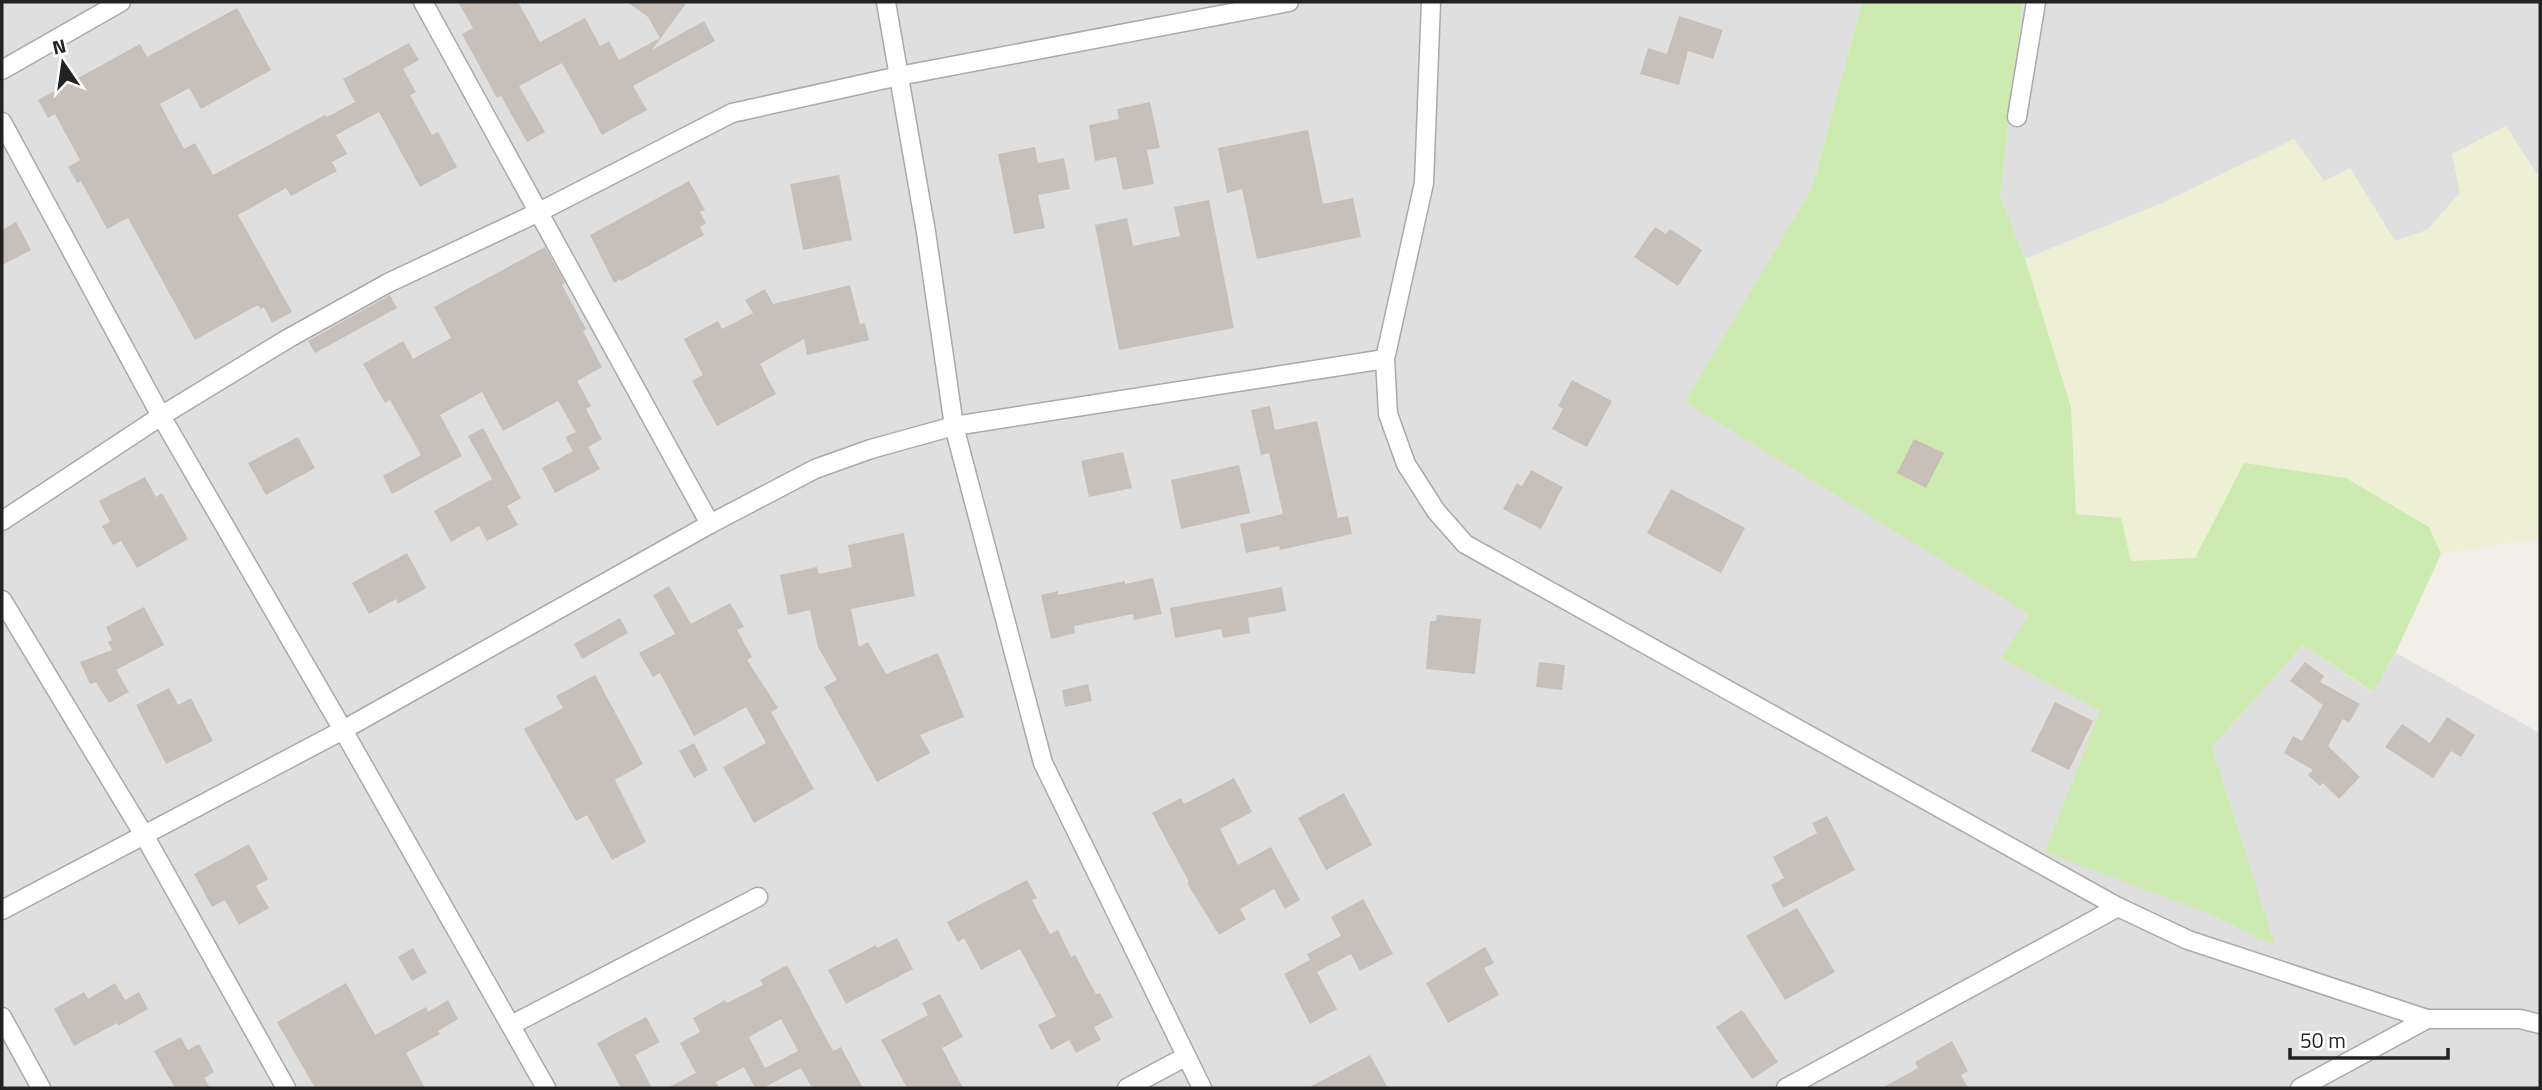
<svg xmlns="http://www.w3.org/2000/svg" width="2542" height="1090" font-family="'Titillium Web',sans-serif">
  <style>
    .residential { fill: #e0dfdf }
    .farmland { fill: #eef0d5 }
    .grass { fill: #cdebb0 }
    .building { fill: #c7bfb8; fill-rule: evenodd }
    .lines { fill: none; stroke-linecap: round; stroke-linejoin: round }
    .minor-casing { stroke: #a9a9a9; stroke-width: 21 }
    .minor { stroke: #fff; stroke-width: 18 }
  </style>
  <rect width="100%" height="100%" fill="#f2efe9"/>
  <g class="residential">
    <path d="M2 2H1862L1812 188 1686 402 2030 614 2001 658 2101 711 2205 912 2274 945 2212 747 2303 645 2372 692 2396 653 2540 733V1088H2Z"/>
    <path d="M2023 2H2540V174L2536 173 2506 126 2460 193 2427 230 2395 242 2350 169 2324 182 2160 204 2025 259 2000 196Z"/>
  </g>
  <path class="farmland" d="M2506 126 2536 173 2540 174V539L2441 554 2429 527 2195 558 2130 561 2076 514 2071 407 2025 259 2160 204 2294 139 2324 181 2350 168 2395 241 2427 230 2460 193 2452 154Z"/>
  <path class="grass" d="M1862 2H2023L2000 196 2025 259 2071 407 2076 514 2121 518 2131 561 2195 558 2244 463 2346 478 2429 527 2441 554 2396 652 2373 692 2303 645 2212 747 2275 946 2205 912 2045 852 2100 711 2001 658 2029 614 1685 402 1812 188Z"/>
  <g class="building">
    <path d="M458 2H518L540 42 585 18 600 46 609 41 619 60 660 38 648 17 627 2H687L652 50 704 21 715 41 633 86 647 110 602 135 562 63 519 86 545 132 527 142 501 96 497 98 462 34 473 28Z"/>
    <path d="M237 8 271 70 201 109 189 88 160 104 184 149 195 143 213 175 325 115 327 117 355 102 343 79 409 43 419 60 403 69 416 92 410 95 432 135 438 132 457 167 420 187 379 112 336 135 347 154 332 162 337 171 291 196 286 188 238 215 292 312 272 323 264 307 261 309 258 305 195 340 128 218 107 229 81 181 77 183 68 167 80 160 55 114 48 118 38 100 140 44 147 57Z"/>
    <path d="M1679 16 1723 30 1713 59 1688 51 1679 85 1640 74 1648 48 1667 54Z"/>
    <path d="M1150 102 1160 148 1147 150 1154 184 1123 190 1116 157 1095 161 1089 125 1119 119 1117 109Z"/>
    <path d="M1308 130 1323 204 1353 198 1361 237 1257 259 1242 189 1227 193 1218 148Z"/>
    <path d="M1035 147 1038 163 1064 158 1070 189 1038 195 1045 228 1014 234 998 154Z"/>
    <path d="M839 175 852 240 803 250 790 184Z"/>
    <path d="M689 181 705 210 700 212 706 223 700 227 704 235 621 281 620 279 614 283 590 235Z"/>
    <path d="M1209 200 1234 328 1119 350 1095 225 1127 218 1133 246 1180 236 1174 207Z"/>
    <path d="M16 222 31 250 2 265V230Z"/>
    <path d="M1655 227 1666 234 1670 229 1702 250 1678 286 1634 257Z"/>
    <path d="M545 247 565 283 562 285 586 329 583 331 602 367 577 381 591 406 586 409 602 439 588 447 600 469 555 493 542 468 573 451 565 437 576 432 558 401 503 431 482 392 440 415 462 456 392 494 383 476 421 455 390 400 385 403 363 364 403 341 413 359 451 338 434 307Z"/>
    <path d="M850 285 860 324 865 323 869 340 807 355 804 339 760 364 776 394 717 426 692 381 703 375 684 339 718 321 722 329 753 313 745 300 765 289 773 304Z"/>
    <path d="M390 295 397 308 315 353 308 341Z"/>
    <path d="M1572 380 1612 401 1587 447 1552 429 1563 409 1558 406Z"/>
    <path d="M1270 406 1275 430 1317 421 1338 518 1348 516 1352 534 1280 550 1279 546 1246 553 1240 524 1283 514 1269 453 1261 455 1251 410Z"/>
    <path d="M483 428 521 498 507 506 468 436Z"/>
    <path d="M298 437 315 468 266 495 248 463Z"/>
    <path d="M1914 439 1944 453 1926 488 1897 473Z"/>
    <path d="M1123 452 1132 488 1089 497 1081 461Z"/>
    <path d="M1239 465 1250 513 1181 529 1171 480Z"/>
    <path d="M1531 470 1563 487 1541 529 1503 509 1517 483 1522 486Z"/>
    <path d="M145 477 156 497 162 493 188 539 137 568 121 541 113 545 102 526 110 522 99 501Z"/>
    <path d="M492 479 518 525 487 541 479 526 451 542 434 511Z"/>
    <path d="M1671 489 1745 528 1721 573 1647 533Z"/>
    <path d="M904 533 915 596 851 609 859 647 868 642 886 674 938 653 964 717 920 735 930 753 877 782 824 687 837 680 818 647 810 610 788 615 780 575 817 567 819 574 852 567 848 545Z"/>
    <path d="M407 553 426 588 398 604 396 599 369 614 352 583Z"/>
    <path d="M1153 578 1162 614 1134 620 1133 614 1074 626 1075 633 1051 639 1041 595 1058 591V595L1125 581V584Z"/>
    <path d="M669 586 691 624 730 603 744 627 737 630 752 657 747 660 778 708 771 712 814 789 754 823 723 767 766 743 746 707 694 736 660 673 653 677 639 653 675 634 653 595Z"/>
    <path d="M1282 587 1286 611 1248 618 1250 633 1223 638 1221 629 1175 638 1170 608Z"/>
    <path d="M144 607 164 645 116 670 129 692 109 703 96 682 90 684 80 662 112 650 108 642 112 640 106 627Z"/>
    <path d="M1437 615 1481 619 1475 674 1426 669 1430 621H1436Z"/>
    <path d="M620 618 628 633 582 659 574 644Z"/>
    <path d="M1539 662 1565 665 1562 690 1536 687Z"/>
    <path d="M2305 662 2324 676 2320 682 2360 704 2349 723 2343 719 2328 746 2360 777 2339 799 2323 783 2320 786 2308 775 2313 770 2284 753 2293 736 2302 741 2323 705 2290 681Z"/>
    <path d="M595 675 643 764 615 780 646 842 612 860 587 815 576 821 524 729 563 708 556 696Z"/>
    <path d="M1088 684 1092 701 1065 707 1062 690Z"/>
    <path d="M169 688 178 705 191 698 213 741 166 764 136 705Z"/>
    <path d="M2055 702 2093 721 2069 770 2031 751Z"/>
    <path d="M2447 717 2475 735 2461 757 2451 751 2433 778 2385 747 2402 724 2430 743Z"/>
    <path d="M694 743 708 770 694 778 679 751Z"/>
    <path d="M1234 778 1252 812 1220 829 1238 865 1271 847 1300 900 1285 909 1274 889 1240 909 1246 919 1219 935 1187 883 1189 882 1152 813 1181 798 1184 804Z"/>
    <path d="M1344 793 1372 845 1326 870 1298 818Z"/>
    <path d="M1827 816 1855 870 1783 908 1771 885 1784 878 1773 857 1817 833 1812 823Z"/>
    <path d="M249 844 268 879 256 886 269 908 239 925 225 900 212 907 194 874Z"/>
    <path d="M1027 880 1037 898 1032 900 1050 934 1058 930 1071 957 1075 955 1096 994 1100 993 1113 1017 1094 1027 1101 1040 1076 1053 1069 1040 1051 1050 1038 1025 1056 1016 1020 949 981 970 964 938 958 942 947 922Z"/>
    <path d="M1363 899 1393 954 1360 971 1351 954 1317 972 1337 1009 1310 1024 1284 974 1310 960 1307 954 1341 936 1331 917Z"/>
    <path d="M1797 908 1835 972 1785 1000 1746 936Z"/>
    <path d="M897 938 913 969 846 1004 828 970 876 945 877 948Z"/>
    <path d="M1485 947 1494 963 1484 968 1499 995 1448 1023 1426 983Z"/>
    <path d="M413 948 427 973 412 981 398 957Z"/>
    <path d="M787 965 833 1051 841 1047 863 1088H812L801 1068 763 1088H755L744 1067 716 1082 719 1088H667L696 1073 680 1043 700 1032 693 1018 725 1000 727 1003 763 985 760 980ZM781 1019 798 1051 765 1068 749 1037Z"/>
    <path d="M115 983 125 1000 139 992 148 1009 118 1026 117 1023 74 1046 54 1009 84 992 88 999Z"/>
    <path d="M346 983 375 1035 426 1007 428 1012 448 1000 458 1019 438 1031 440 1034 406 1053 425 1088H315L277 1022Z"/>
    <path d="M940 994 963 1037 942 1048 963 1088H907L881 1040 928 1015 922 1003Z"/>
    <path d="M1742 1010 1778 1062 1752 1079 1716 1027Z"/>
    <path d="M646 1017 660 1042 635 1055 652 1088H621L597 1043Z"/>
    <path d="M181 1037 188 1050 199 1044 214 1072 204 1078 210 1088H175L154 1051Z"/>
    <path d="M1952 1041 1968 1071 1961 1075 1968 1088H1882L1918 1068 1915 1062Z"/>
    <path d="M1370 1055 1388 1088H1308Z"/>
  </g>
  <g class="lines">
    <defs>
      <g id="minor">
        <path d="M423 2 710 524"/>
        <path d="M886 2 926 232 954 426 1043 763 1202 1088"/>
        <path d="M1431 2 1424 183 1385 359 1388 414 1406 464 1436 511 1465 544 2118 907 2188 940 2427 1019H2520L2540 1024"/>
        <path d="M2 70 121 2"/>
        <path d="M2017 117 2036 2"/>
        <path d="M2 122 161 416 343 730 546 1088"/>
        <path d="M2 521 161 416 289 338 388 283 539 212 732 113 899 76 1289 2"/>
        <path d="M2 600 144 835 286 1088"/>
        <path d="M2 910 343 730 710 524 815 469 871 449 954 426 1385 359"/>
        <path d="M2 1017 41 1088"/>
        <path d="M511 1025 758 897"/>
        <path d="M1127 1088 1185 1057"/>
        <path d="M1786 1088 2118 907"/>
        <path d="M2300 1088 2427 1019"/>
      </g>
    </defs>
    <use href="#minor" class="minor-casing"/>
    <use href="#minor" class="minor"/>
  </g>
  <rect width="2542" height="1090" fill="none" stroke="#222222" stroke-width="7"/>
  <g transform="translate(63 63) rotate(347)" stroke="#ffffff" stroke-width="5" paint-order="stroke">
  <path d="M0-5L12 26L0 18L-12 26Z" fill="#222222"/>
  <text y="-10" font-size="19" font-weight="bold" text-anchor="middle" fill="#222222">N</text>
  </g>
  <path d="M2290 1048v10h158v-10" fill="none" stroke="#222222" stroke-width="3.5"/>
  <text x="2300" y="1048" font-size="21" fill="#222222" stroke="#ffffff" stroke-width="5" paint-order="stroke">50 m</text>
</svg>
